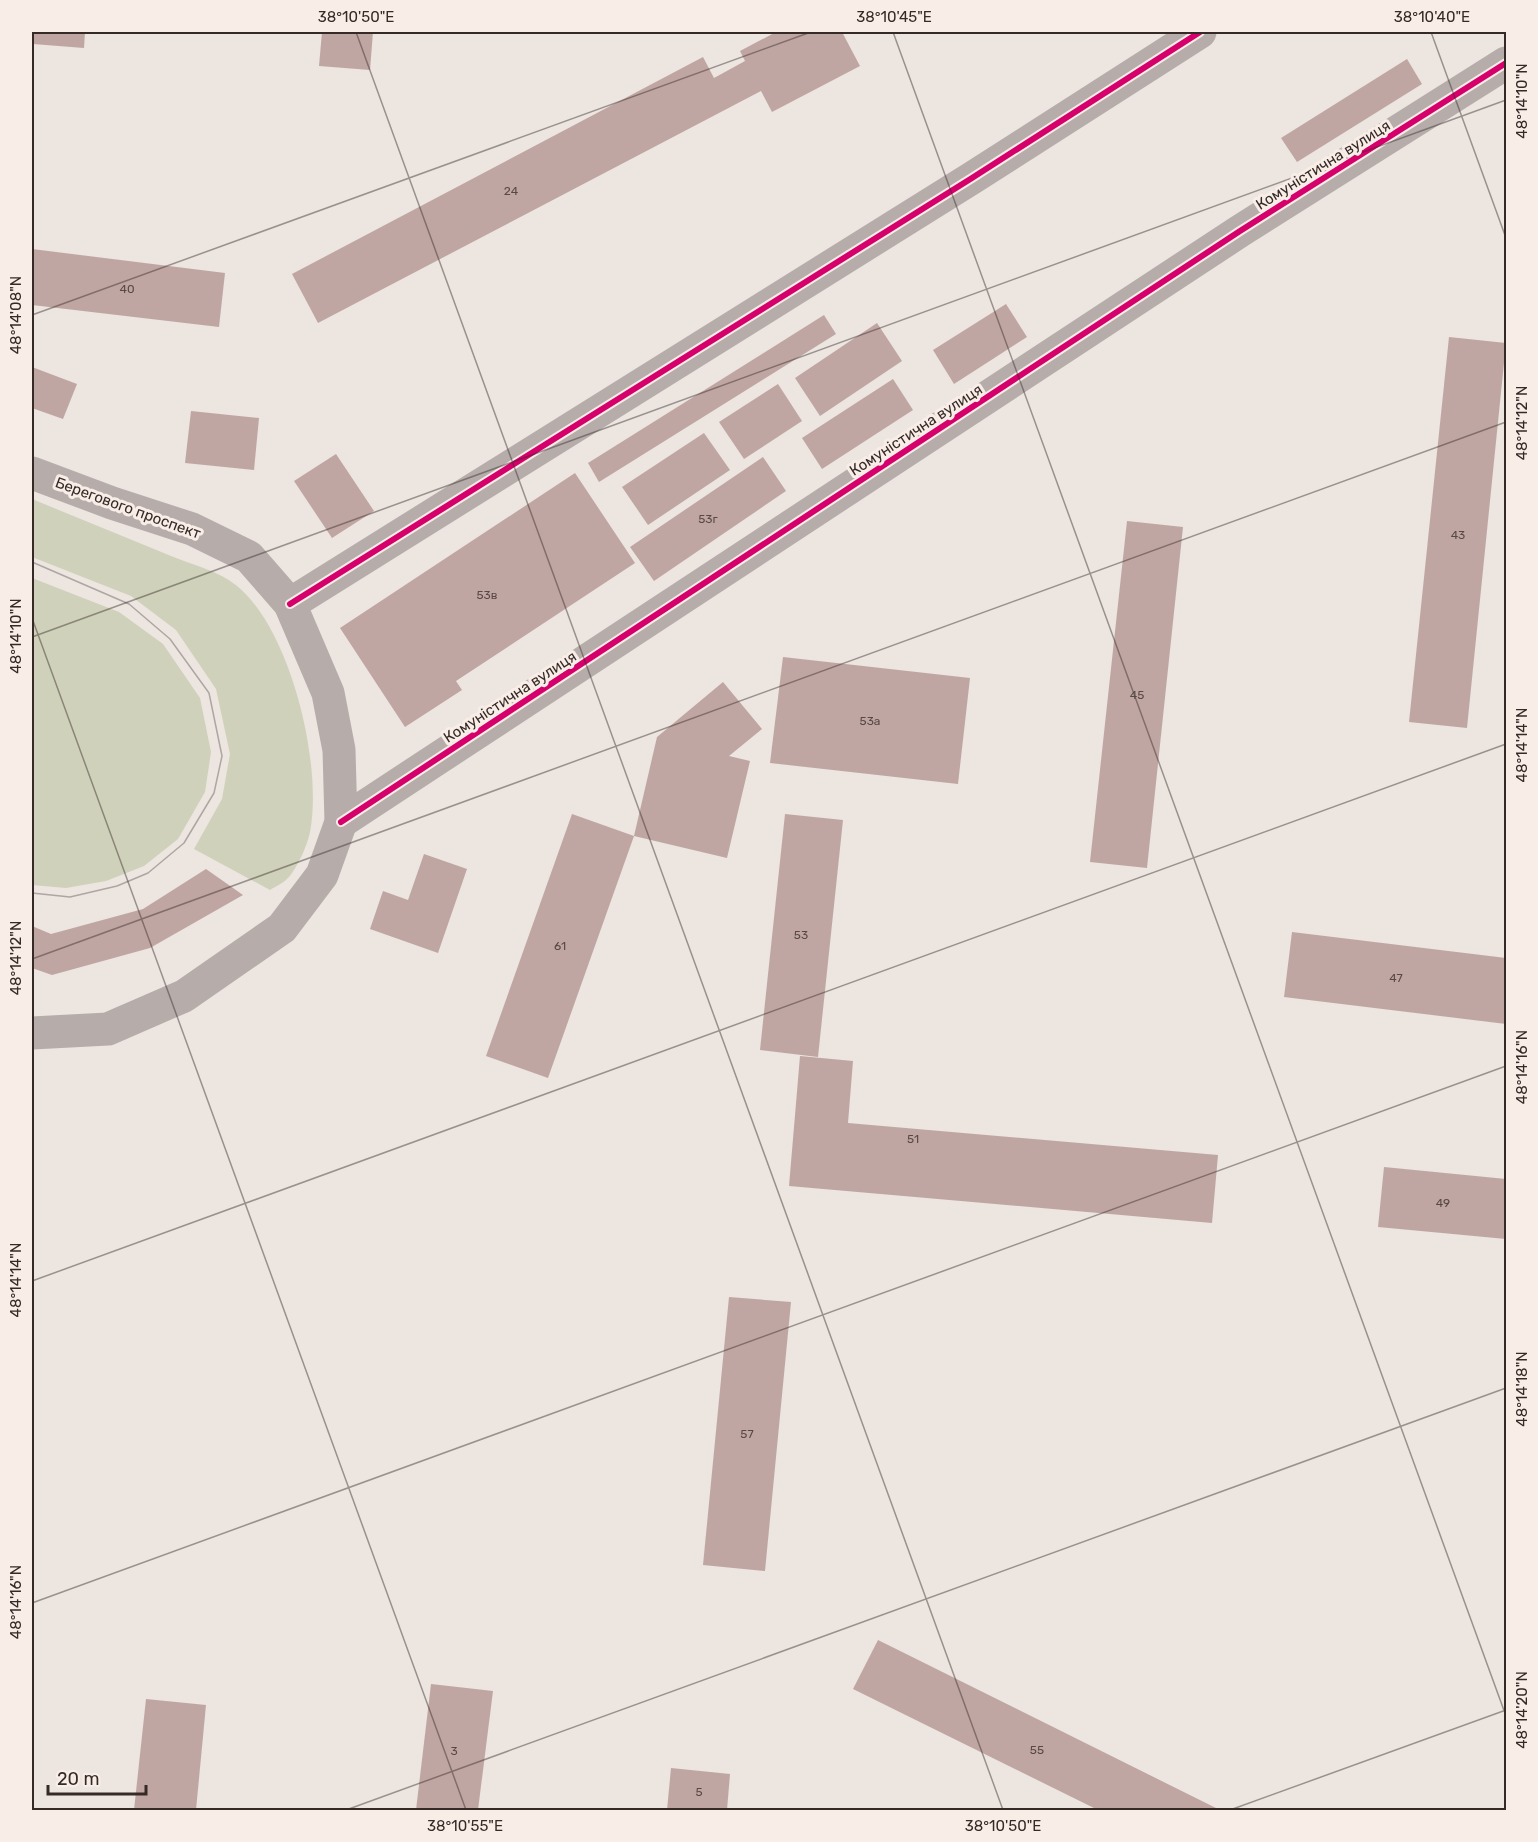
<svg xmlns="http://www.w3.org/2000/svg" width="1538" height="1842" font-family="Rubik,sans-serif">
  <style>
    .green { fill: #d0d1ba }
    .building { fill: #c0a6a2 }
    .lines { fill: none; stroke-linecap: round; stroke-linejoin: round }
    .secondary { stroke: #b6adaa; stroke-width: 33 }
    .tram { stroke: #ada6a3; stroke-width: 1.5 }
    .cycleway-casing { stroke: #f9eee7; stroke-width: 10 }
    .cycleway { stroke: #d6006c; stroke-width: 6 }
    .ticks { fill: none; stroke: #362a27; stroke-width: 1.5; stroke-opacity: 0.45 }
    .labels { text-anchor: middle; stroke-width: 6; stroke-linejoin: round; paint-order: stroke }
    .number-label { font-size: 12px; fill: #584946 }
    .street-label { font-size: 15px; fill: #362a27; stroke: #f9eee7 }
    .neatline { fill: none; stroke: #362a27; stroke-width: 2 }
    .ticks-label { font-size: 15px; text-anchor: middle; fill: #362a27 }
  </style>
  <rect width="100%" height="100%" fill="#ece5e0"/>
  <g class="green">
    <path d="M32 499C78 518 125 537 171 556 193 565 219 571 237 586 291 630 323 765 310 832 307 846 298 866 289 877 284 883 276 886 270 890L194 849 222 799 230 754 216 689 176 630 131 596 32 557Z"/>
    <path d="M32 578 119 612 163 644 200 698 211 752 205 792 178 839 144 866 106 881 66 888 32 885Z"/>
  </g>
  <g class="building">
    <path d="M34 32H85L84 48 33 44Z"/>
    <path d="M322 32H373L370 70 319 66Z"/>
    <path d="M776 32H842L860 66 772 112 761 91 318 323 292 274 703 57 714 78 745 61 740 51Z"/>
    <path d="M1407 59 1422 84 1297 162 1281 138Z"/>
    <path d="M32 249 225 273 219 327 32 305Z"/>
    <path d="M1006 304 1027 337 954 384 933 350Z"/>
    <path d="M824 315 836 334 599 482 588 463Z"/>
    <path d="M877 323 902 361 820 416 795 378Z"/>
    <path d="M1449 337 1506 343 1467 728 1409 722Z"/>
    <path d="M32 367 77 384 63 419 32 408Z"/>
    <path d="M893 379 913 410 822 469 802 438Z"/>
    <path d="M778 384 802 421 744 459 719 422Z"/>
    <path d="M191 411 259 418 254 470 185 463Z"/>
    <path d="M704 433 730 470 648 525 622 487Z"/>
    <path d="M336 454 374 511 332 538 294 481Z"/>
    <path d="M763 457 786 491 654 581 630 547Z"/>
    <path d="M575 473 635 563 456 681 462 690 405 727 340 628Z"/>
    <path d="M1127 521 1183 527 1147 868 1090 862Z"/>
    <path d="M783 657 970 678 958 784 770 763Z"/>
    <path d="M723 682 762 729 729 756 750 761 727 858 634 836 657 737Z"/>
    <path d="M572 814 634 836 548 1078 486 1056Z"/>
    <path d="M785 814 843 820 818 1057 760 1050Z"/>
    <path d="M424 854 467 869 438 953 370 929 383 891 408 900Z"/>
    <path d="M206 869 243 895 150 948 52 975 32 968V926L51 934 143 909Z"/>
    <path d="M1292 932 1506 958V1024L1284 997Z"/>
    <path d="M800 1056 853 1061 848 1123 1218 1155 1212 1223 789 1186Z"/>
    <path d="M1384 1167 1506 1179V1239L1378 1227Z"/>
    <path d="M729 1297 791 1302 765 1571 703 1565Z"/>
    <path d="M878 1640 1220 1810H1098L853 1689Z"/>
    <path d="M431 1684 493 1691 478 1810H416Z"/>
    <path d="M146 1699 206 1705 196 1810H134Z"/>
    <path d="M671 1768 730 1774 727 1810H667Z"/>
  </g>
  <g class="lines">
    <g class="secondary">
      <path d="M32 473 112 503 192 529 249 557 290 604 328 693 339 750 341 822 322 875 282 928 184 996 108 1029 32 1033"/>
      <path d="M290 604 972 178 1200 32"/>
      <path d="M341 822 1240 231 1506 63"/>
    </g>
    <path class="tram" d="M32 562 129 604 170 639 209 693 222 756 214 793 184 843 148 873 117 886 70 897 32 893"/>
    <defs>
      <g id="cycleway">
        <path d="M290 604 972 178 1200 32"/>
        <path d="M341 822 1240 231 1506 63"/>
      </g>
    </defs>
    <use href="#cycleway" class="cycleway-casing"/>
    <use href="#cycleway" class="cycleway"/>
  </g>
  <path class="ticks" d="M356 32 1003 1810M893 32 1506 1716M1431 32 1506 238M32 315 811 32M32 618 466 1810M32 637 1506 100M32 959 1506 422M32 1281 1506 744M32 1603 1506 1066M346 1810 1506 1388M1230 1810 1506 1710"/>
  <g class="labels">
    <g class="number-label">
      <text x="511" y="195">24</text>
      <text x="127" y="293">40</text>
      <text x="708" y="523">53г</text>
      <text x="1458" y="539">43</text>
      <text x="487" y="599">53в</text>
      <text x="1137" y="699">45</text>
      <text x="870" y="725">53а</text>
      <text x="801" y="939">53</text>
      <text x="560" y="950">61</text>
      <text x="1396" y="982">47</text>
      <text x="913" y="1143">51</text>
      <text x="1443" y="1207">49</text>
      <text x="747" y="1438">57</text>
      <text x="1037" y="1754">55</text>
      <text x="454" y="1755">3</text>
      <text x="699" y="1796">5</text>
    </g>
    <g class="street-label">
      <text transform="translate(1323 165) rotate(-32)" y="5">Комуністична вулиця</text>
      <text transform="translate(916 430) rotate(-33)" y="5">Комуністична вулиця</text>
      <text transform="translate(128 508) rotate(20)" y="5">Берегового проспект</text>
      <text transform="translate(510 697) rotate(-33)" y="5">Комуністична вулиця</text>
    </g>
  </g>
  <rect width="1538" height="1842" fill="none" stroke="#f9eee7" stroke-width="66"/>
  <path d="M48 1785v9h98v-9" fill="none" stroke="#362a27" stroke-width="3"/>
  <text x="57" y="1785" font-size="18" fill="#362a27" stroke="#f9eee7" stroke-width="4.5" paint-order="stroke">20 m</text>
  <rect x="33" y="33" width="1472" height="1776" class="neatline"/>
  <g class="ticks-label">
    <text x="356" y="22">38°10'50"E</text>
    <text x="894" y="22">38°10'45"E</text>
    <text x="1432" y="22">38°10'40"E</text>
    <text transform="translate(1522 101) rotate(-90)" y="5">48°14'10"N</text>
    <text transform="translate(16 315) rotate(-90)" y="5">48°14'08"N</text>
    <text transform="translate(1522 423) rotate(-90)" y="5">48°14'12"N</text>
    <text transform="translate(16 636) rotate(-90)" y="5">48°14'10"N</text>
    <text transform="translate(1522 745) rotate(-90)" y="5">48°14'14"N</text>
    <text transform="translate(16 958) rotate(-90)" y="5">48°14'12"N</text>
    <text transform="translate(1522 1067) rotate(-90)" y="5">48°14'16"N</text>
    <text transform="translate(16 1280) rotate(-90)" y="5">48°14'14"N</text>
    <text transform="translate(1522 1389) rotate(-90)" y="5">48°14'18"N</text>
    <text transform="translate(16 1602) rotate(-90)" y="5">48°14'16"N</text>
    <text transform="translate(1522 1710) rotate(-90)" y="5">48°14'20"N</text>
    <text x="465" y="1831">38°10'55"E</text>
    <text x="1003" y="1831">38°10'50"E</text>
  </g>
</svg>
